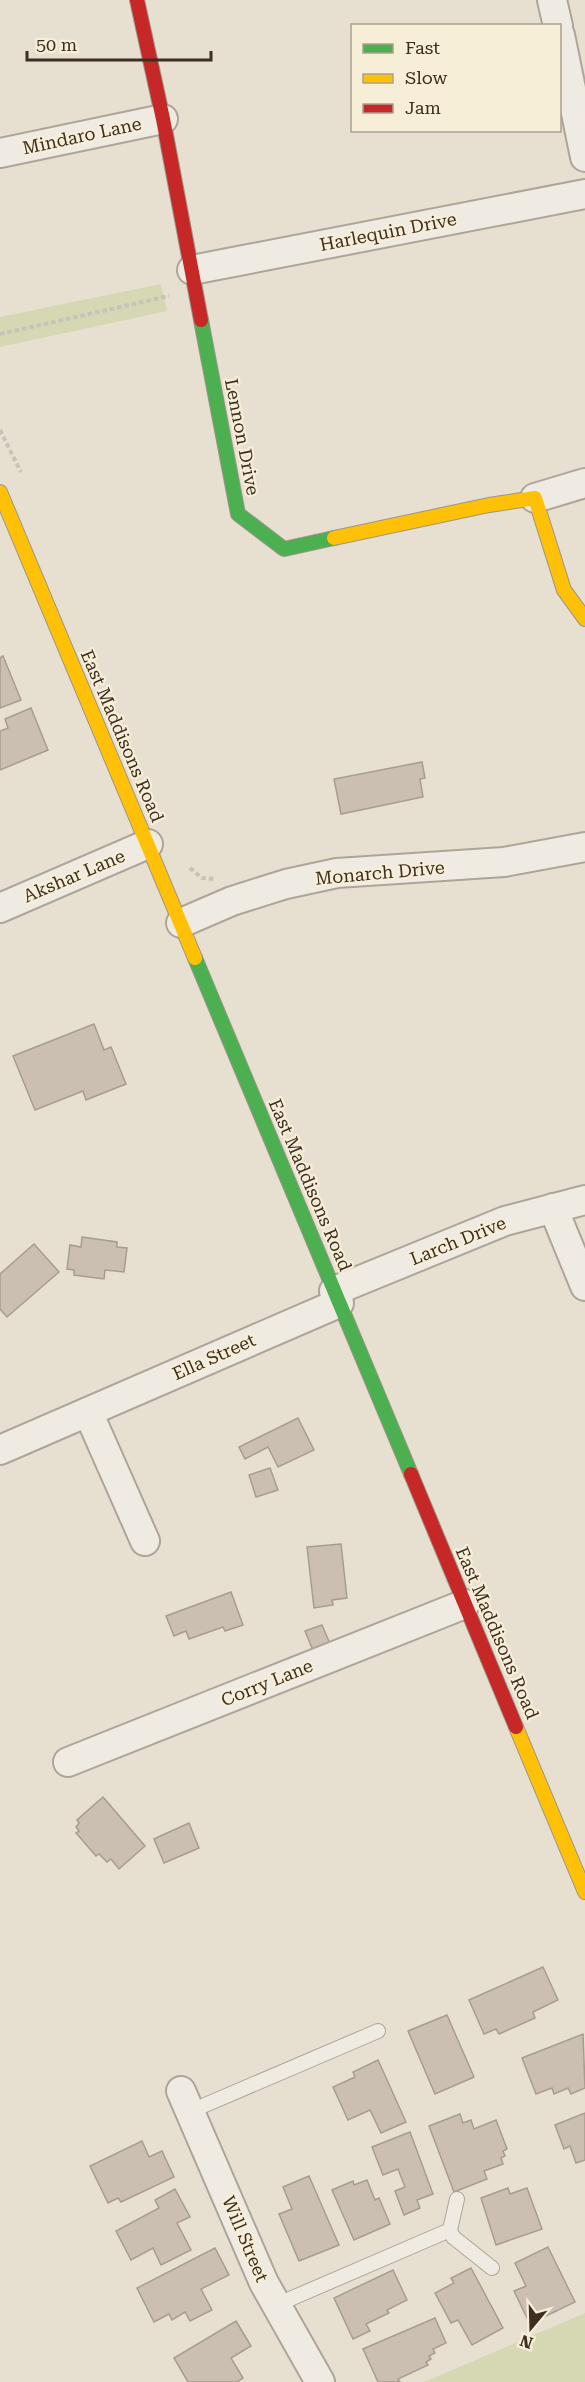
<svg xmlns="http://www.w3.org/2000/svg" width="585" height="2382" font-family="'Roboto Serif',serif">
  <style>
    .green { fill: #d6d7b3 }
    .building { fill: #cbbfb2; stroke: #a89c90; stroke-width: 1.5 }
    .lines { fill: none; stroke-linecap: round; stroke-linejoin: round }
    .lane-casing { stroke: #ada599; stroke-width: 16 }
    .street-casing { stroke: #ada599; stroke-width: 32 }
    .fast-casing { stroke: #9c958a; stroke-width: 16 }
    .slow-casing { stroke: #9c958a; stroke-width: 16 }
    .jam-casing { stroke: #9c958a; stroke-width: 16 }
    .path { stroke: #c8c2b9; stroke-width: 4; stroke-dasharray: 4.5 3; stroke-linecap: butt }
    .lane { stroke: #efebe3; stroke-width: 14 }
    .street { stroke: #efebe3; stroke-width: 28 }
    .fast { stroke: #4caf50; stroke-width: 14 }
    .slow { stroke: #ffc107; stroke-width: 14 }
    .jam { stroke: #c62828; stroke-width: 14 }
    .labels { text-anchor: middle; stroke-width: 4.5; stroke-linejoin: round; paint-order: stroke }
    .street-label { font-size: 18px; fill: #3d2e20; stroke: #f7eed8 }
  </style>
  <rect width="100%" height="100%" fill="#e7e0d1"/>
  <g class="green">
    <path d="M161 284 167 311 0 347V317Z"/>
    <path d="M585 2313V2382H424Z"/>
  </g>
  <g class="building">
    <path d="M3 656 21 700 0 708V658Z"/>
    <path d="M31 708 48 750 0 770V731L8 728 5 719Z"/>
    <path d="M422 762 425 778 420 779 423 797 341 814 334 779Z"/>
    <path d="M94 1024 104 1050 111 1047 126 1084 86 1100 83 1091 35 1110 13 1056Z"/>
    <path d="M82 1237 117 1242V1247L127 1248 124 1272 105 1270 104 1279 74 1275V1270L67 1269 70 1245 81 1247Z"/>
    <path d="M34 1244 59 1272 7 1317 0 1309V1274Z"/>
    <path d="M298 1418 314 1450 278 1467 268 1447 245 1459 239 1447Z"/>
    <path d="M270 1468 278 1490 256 1497 249 1475Z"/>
    <path d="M341 1544 347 1598 332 1600 333 1605 314 1608 307 1547Z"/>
    <path d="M231 1592 243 1625 225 1631 223 1627 189 1639 186 1631 174 1636 166 1616Z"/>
    <path d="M322 1625 331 1646 314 1653 305 1631Z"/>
    <path d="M103 1797 145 1846 119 1869 111 1859 107 1862 99 1854 96 1856 76 1833 79 1831 76 1827 79 1823 77 1820Z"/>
    <path d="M189 1823 199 1848 164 1863 154 1839Z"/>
    <path d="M543 1967 558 2000 533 2012 535 2018 499 2034 496 2029 484 2034 469 2000Z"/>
    <path d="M447 2015 474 2077 435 2094 408 2031Z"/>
    <path d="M583 2034 585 2088 571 2094 568 2088 554 2094 552 2088 536 2094 522 2058Z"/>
    <path d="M378 2060 406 2122 381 2133 370 2110 348 2120 333 2087 355 2077 353 2072Z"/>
    <path d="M585 2113V2160L576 2163 570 2146 564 2149 555 2125Z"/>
    <path d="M460 2114 463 2123 471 2120 474 2129 496 2120 507 2149 503 2151 505 2156 501 2158 503 2164 484 2171 487 2179 454 2192 429 2126Z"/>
    <path d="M410 2132 433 2194 417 2200 420 2208 404 2215 395 2191 405 2187 398 2169 383 2175 372 2147Z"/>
    <path d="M142 2141 149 2157 162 2151 174 2177 121 2202 118 2198 108 2203 90 2166Z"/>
    <path d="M309 2176 339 2245 299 2261 279 2214 292 2209 283 2187Z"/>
    <path d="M367 2180 375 2200 379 2198 390 2224 354 2240 332 2190 353 2181 354 2185Z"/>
    <path d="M508 2188 510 2194 527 2188 542 2229 496 2245 481 2198Z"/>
    <path d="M175 2189 190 2217 177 2223 191 2250 161 2265 153 2248 131 2260 116 2231 159 2208 155 2200Z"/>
    <path d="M548 2247 575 2302 544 2317 541 2311 527 2318 514 2291 526 2286 515 2263Z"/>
    <path d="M215 2248 229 2275 201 2289 212 2310 190 2321 185 2312 172 2320 169 2314 154 2322 137 2288Z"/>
    <path d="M471 2268 503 2328 472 2345 458 2320 451 2323 435 2293 454 2283 451 2278Z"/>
    <path d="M393 2270 407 2300 387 2310 389 2313 366 2324 370 2331 353 2339 334 2298Z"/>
    <path d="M435 2318 446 2343 433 2349 435 2353 429 2356 431 2359 426 2362 428 2365 398 2379 400 2382H378L363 2349Z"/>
    <path d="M236 2321 251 2346 231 2358 243 2378 237 2382H188L174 2358Z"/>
  </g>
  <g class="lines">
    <defs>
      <g id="lane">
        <path d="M191 2111 378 2031"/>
        <path d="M457 2199 450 2230 453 2237 492 2268"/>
        <path d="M276 2305 450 2230"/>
      </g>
      <g id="street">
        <path d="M552 0 558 26"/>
        <path d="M560 35 585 157"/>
        <path d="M0 153 163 119"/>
        <path d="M192 270 585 194"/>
        <path d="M535 498 585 483"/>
        <path d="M0 908 148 844"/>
        <path d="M181 923 232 901 286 884 337 873 504 862 585 847"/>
        <path d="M553 1208 585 1286"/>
        <path d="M334 1291 505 1221 585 1200"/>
        <path d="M88 1412 145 1541"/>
        <path d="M0 1450 339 1303"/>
        <path d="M68 1762 465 1604"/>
        <path d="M181 2091 264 2283 320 2382"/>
      </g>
      <g id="fast">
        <path d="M201 320 238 514 284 549 334 538"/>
        <path d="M195 958 411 1474"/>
      </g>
      <g id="slow">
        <path d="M0 492 195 958"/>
        <path d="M334 538 489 505 535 498 564 590 585 619"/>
        <path d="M516 1727 585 1892"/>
      </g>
      <g id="jam">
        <path d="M137 0 163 119 201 320"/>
        <path d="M411 1474 516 1727"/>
      </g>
    </defs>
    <use href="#lane" class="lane-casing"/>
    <use href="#street" class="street-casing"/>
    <use href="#fast" class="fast-casing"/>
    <use href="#slow" class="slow-casing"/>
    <use href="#jam" class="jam-casing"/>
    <g class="path">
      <path d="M0 334 169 296"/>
      <path d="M0 430 21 472"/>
      <path d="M190 868 202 878 214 879"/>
    </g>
    <use href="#lane" class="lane"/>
    <use href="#street" class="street"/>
    <use href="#fast" class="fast"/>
    <use href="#slow" class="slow"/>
    <use href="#jam" class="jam"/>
  </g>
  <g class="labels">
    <g class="street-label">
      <text transform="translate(82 136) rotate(-12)" y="6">Mindaro Lane</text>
      <text transform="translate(388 232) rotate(-11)" y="6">Harlequin Drive</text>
      <text transform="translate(242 437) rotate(79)" y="6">Lennon Drive</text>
      <text transform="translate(122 736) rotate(67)" y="6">East Maddisons Road</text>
      <text transform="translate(380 873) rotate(-5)" y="6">Monarch Drive</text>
      <text transform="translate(74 876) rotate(-23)" y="6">Akshar Lane</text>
      <text transform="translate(310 1185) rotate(67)" y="6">East Maddisons Road</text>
      <text transform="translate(458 1241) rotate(-22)" y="6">Larch Drive</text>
      <text transform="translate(214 1357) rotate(-24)" y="6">Ella Street</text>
      <text transform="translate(497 1633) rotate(67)" y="6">East Maddisons Road</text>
      <text transform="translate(267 1683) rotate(-22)" y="6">Corry Lane</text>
      <text transform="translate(245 2239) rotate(67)" y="6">Will Street</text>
    </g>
  </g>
  <rect x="351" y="24" width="210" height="108" fill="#f7eed8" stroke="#ada18e" stroke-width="1.5"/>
  <rect x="363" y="44" width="30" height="9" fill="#4caf50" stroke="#ada18e" stroke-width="1.5"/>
  <text x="405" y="54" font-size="18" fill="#3d2e20">Fast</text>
  <rect x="363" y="74" width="30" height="9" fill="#ffc107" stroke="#ada18e" stroke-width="1.5"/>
  <text x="405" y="84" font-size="18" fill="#3d2e20">Slow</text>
  <rect x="363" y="104" width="30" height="9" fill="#c62828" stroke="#ada18e" stroke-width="1.5"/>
  <text x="405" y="114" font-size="18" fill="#3d2e20">Jam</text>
  <g transform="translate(531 2328) rotate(199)" stroke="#f7eed8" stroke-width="4.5" paint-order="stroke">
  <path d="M0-4.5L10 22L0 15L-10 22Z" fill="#3d2e20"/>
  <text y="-9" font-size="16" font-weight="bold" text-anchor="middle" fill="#3d2e20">N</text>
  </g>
  <path d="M27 51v9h184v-9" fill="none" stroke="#3d2e20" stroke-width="3"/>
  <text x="36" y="51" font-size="18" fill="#3d2e20" stroke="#f7eed8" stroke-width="4.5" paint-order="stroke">50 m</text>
</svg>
